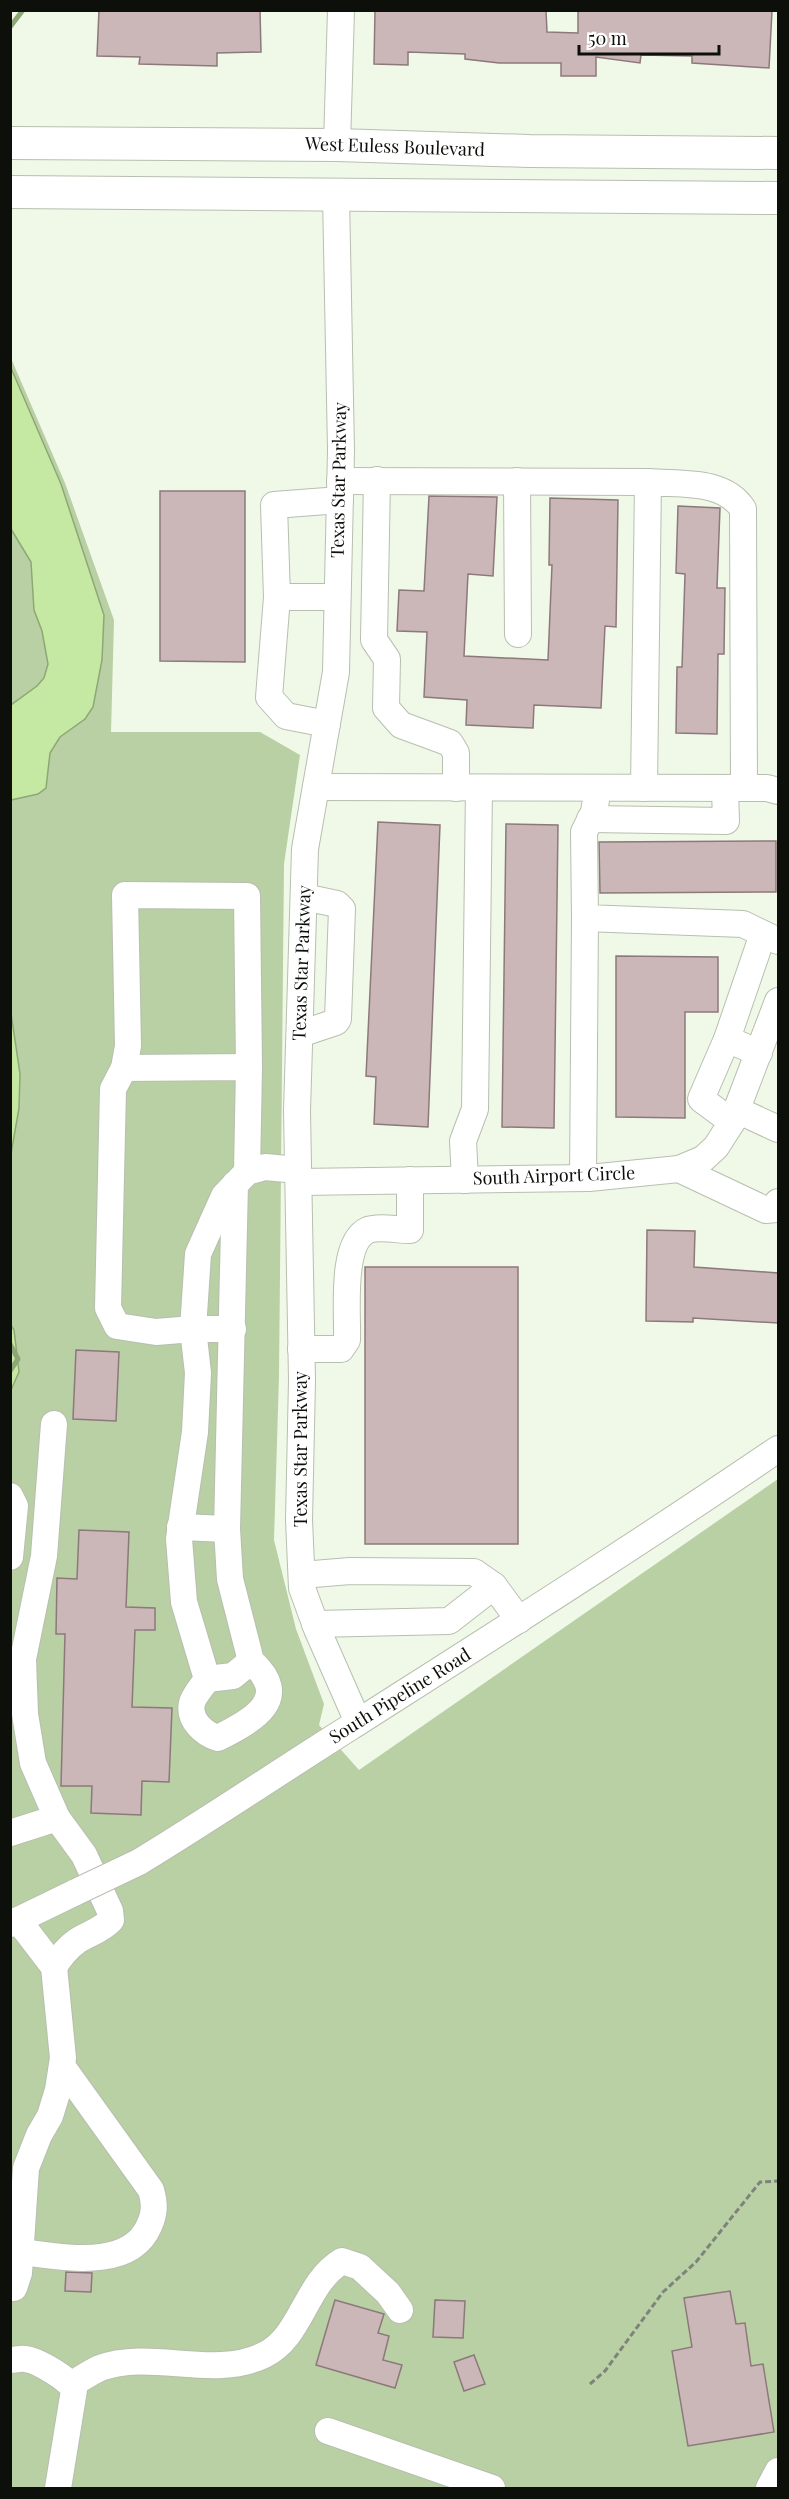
<svg xmlns="http://www.w3.org/2000/svg" width="789" height="2499" font-family="'Playfair Display',serif">
  <style>
    .green { fill: #b9cfa4 }
    .water { fill: #c5e9a3; stroke: #8ea875; stroke-width: 1.5 }
    .lines { fill: none; stroke-linecap: round; stroke-linejoin: round }
    .stream { stroke: #8ea875; stroke-width: 5 }
    .building { fill: #cbb6b8; stroke: #8c797b; stroke-width: 1.5 }
    .minor-casing { stroke: #b7bfaf; stroke-width: 28 }
    .major-casing { stroke: #b7bfaf; stroke-width: 34 }
    .path { stroke: #7e8479; stroke-width: 3; stroke-dasharray: 6 3; stroke-linecap: butt }
    .minor { stroke: #fff; stroke-width: 26 }
    .major { stroke: #fff; stroke-width: 32 }
    .minor-bridge-casing { stroke: #b7bfaf; stroke-width: 28; stroke-linecap: butt }
    .minor-bridge { stroke: #fff; stroke-width: 26 }
    .labels { text-anchor: middle; stroke-width: 4.5; stroke-linejoin: round; paint-order: stroke }
    .street-label { font-size: 18px; fill: #0c0f0a; stroke: #fff }
  </style>
  <rect width="100%" height="100%" fill="#f0f9e8"/>
  <path class="green" d="M10 356 65 483 114 620 111 732H260L300 755 284 864 279 1376 274 1540 296 1629 324 1704 319 1725 359 1770 778 1479V2488H11Z"/>
  <g class="water">
    <path d="M11 368 61 484 104 615 102 660 93 707 85 719 60 737 50 753 46 788 38 794 11 800V705L37 686 44 678 48 664 42 631 34 610 31 562 11 529Z"/>
    <path d="M11 1013 20 1074 19 1108 11 1154Z"/>
    <path d="M10 1324 14 1330 19 1372 11 1390Z"/>
  </g>
  <g class="lines">
    <g class="stream">
      <path d="M10 27 23 10"/>
      <path d="M10 1344 18 1359 10 1371"/>
    </g>
  </g>
  <g class="building">
    <path d="M99 10H260L261 52 217 53V66L139 64 140 57 97 56Z"/>
    <path d="M375 10H546L547 32 578 33V10L772 11 769 68 692 63V56L641 55 640 63 596 57V76H561V63H499L465 59V54L408 52V65L374 64Z"/>
    <path d="M160 491H245V662L160 661Z"/>
    <path d="M429 496 497 497 493 576 468 574 464 656 548 660 552 565H549L550 498 618 500 616 627 605 626 601 708 534 705 533 728 466 725 467 700 424 697 427 632 397 631 399 590 424 591Z"/>
    <path d="M678 506 720 508 717 588H725L724 654H718L717 734 676 733 677 667H682L685 574 676 573Z"/>
    <path d="M378 822 440 825 428 1127 374 1124 376 1077 366 1076Z"/>
    <path d="M506 824 558 825 554 1128 502 1127Z"/>
    <path d="M776 841V892L600 893 599 842Z"/>
    <path d="M616 956 718 957V1012H685V1118L616 1117Z"/>
    <path d="M647 1230 695 1231 694 1267 778 1273V1323L693 1318V1322L646 1321Z"/>
    <rect x="365" y="1267" width="153" height="277"/>
    <path d="M76 1350 119 1352 116 1421 73 1419Z"/>
    <path d="M79 1530 129 1532 126 1607 155 1608V1630H135L132 1707 172 1708 169 1782 142 1781 141 1815 91 1813 92 1786H61L65 1634H56L57 1578 77 1579Z"/>
    <path d="M66 2272 92 2273 91 2292 65 2291Z"/>
    <path d="M730 2291 736 2324 745 2323 751 2366 763 2364 774 2432 688 2446 672 2351 692 2347 684 2298Z"/>
    <path d="M335 2300 384 2314 378 2333 389 2336 383 2360 402 2365 395 2388 316 2365Z"/>
    <path d="M435 2300 465 2301 463 2338 433 2337Z"/>
    <path d="M474 2355 485 2384 464 2391 454 2362Z"/>
  </g>
  <g class="lines">
    <defs>
      <g id="minor">
        <path d="M337 145 341 10"/>
        <path d="M336 195 341 450 336 672 305 849 297 1111 302 1380 299 1520 302 1588 317 1629 358 1722"/>
        <path d="M377 480 374 640 387 659 386 708 401 725 450 743 456 753V788"/>
        <path d="M340 481 648 482 644 788"/>
        <path d="M517 481 518 634"/>
        <path d="M648 482C681 485 723 479 743 509L744 788"/>
        <path d="M277 597 269 697 286 716 327 724"/>
        <path d="M337 597H277L274 505 340 500"/>
        <path d="M316 787 767 788 778 791"/>
        <path d="M598 788 594 812 584 832 585 918 743 924 778 941"/>
        <path d="M590 819 726 821 725 788"/>
        <path d="M300 1034 336 1022 338 1019 342 909 337 904 304 897"/>
        <path d="M727 1039 701 1099 732 1122"/>
        <path d="M759 1053 727 1039 763 934"/>
        <path d="M124 1068 128 1046 125 895 247 896 249 1067"/>
        <path d="M737 1110 778 1129"/>
        <path d="M679 1169 766 1210 776 1209 778 1202"/>
        <path d="M583 1178 585 918"/>
        <path d="M465 1180 463 1141 475 1109 479 788"/>
        <path d="M299 1182 589 1178 679 1169 703 1159 716 1147 732 1122 778 1001"/>
        <path d="M235 1184 227 1529 230 1579 251 1661C293 1699 253 1720 218 1738 204 1734 188 1720 192 1703 194 1695 203 1686 207 1679L184 1602 179 1539 195 1432 198 1373 193 1329 198 1254 224 1196 247 1172 265 1167 298 1170"/>
        <path d="M233 1329H193L156 1332 117 1326 108 1308 113 1089 124 1068 249 1067 247 1172"/>
        <path d="M301 1349H341L347 1340C348 1314 340 1242 368 1230 379 1226 398 1230 410 1230V1180"/>
        <path d="M10 1496 15 1506 10 1557"/>
        <path d="M180 1527 227 1529"/>
        <path d="M302 1575 350 1571 474 1572 494 1586 519 1620"/>
        <path d="M315 1624 449 1621 494 1586"/>
        <path d="M207 1679 233 1676 251 1661"/>
        <path d="M10 1833 57 1818 33 1763 25 1714 23 1659 44 1556 54 1424"/>
        <path d="M139 1862C210 1819 279 1772 349 1728 493 1636 637 1545 778 1449"/>
        <path d="M10 1924 76 1892"/>
        <path d="M54 1967C60 1957 67 1948 77 1941 88 1934 102 1930 111 1920L110 1911 84 1855 57 1818"/>
        <path d="M20 2252C59 2256 129 2272 149 2226 155 2213 155 2204 151 2190L62 2066"/>
        <path d="M10 2288H14L19 2273 26 2168 39 2135 50 2116 58 2090 63 2058 54 1967 18 1920"/>
        <path d="M10 2360C15 2360 21 2358 25 2359 37 2360 71 2380 74 2390L58 2488"/>
        <path d="M72 2384C81 2379 91 2372 100 2368 152 2349 213 2380 264 2355 302 2337 305 2283 342 2261L360 2267 388 2293 400 2310"/>
        <path d="M328 2431 492 2488"/>
        <path d="M769 2488 778 2471"/>
      </g>
      <g id="major">
        <path d="M10 143 337 145 529 151 778 153"/>
        <path d="M10 192 778 198"/>
      </g>
    </defs>
    <use href="#minor" class="minor-casing"/>
    <use href="#major" class="major-casing"/>
    <path class="path" d="M590 2384 605 2371 663 2292 696 2262 760 2182 778 2181"/>
    <use href="#minor" class="minor"/>
    <use href="#major" class="major"/>
    <defs>
      <path id="minor-bridge" d="M76 1892 139 1862"/>
    </defs>
    <use href="#minor-bridge" class="minor-bridge-casing"/>
    <use href="#minor-bridge" class="minor-bridge"/>
  </g>
  <g class="labels">
    <g class="street-label">
      <text transform="translate(395 147) rotate(2)" y="6">West Euless Boulevard</text>
      <text transform="translate(339 480) rotate(-89)" y="6">Texas Star Parkway</text>
      <text transform="translate(302 963) rotate(-88)" y="6">Texas Star Parkway</text>
      <text transform="translate(554 1176) rotate(-2)" y="6">South Airport Circle</text>
      <text transform="translate(301 1449) rotate(-90)" y="6">Texas Star Parkway</text>
      <text transform="translate(400 1696) rotate(-32)" y="6">South Pipeline Road</text>
    </g>
  </g>
  <rect width="789" height="2499" fill="none" stroke="#0c0f0a" stroke-width="24"/>
  <path d="M579 45v9h140v-9" fill="none" stroke="#0c0f0a" stroke-width="3"/>
  <text x="588" y="45" font-size="18" fill="#0c0f0a" stroke="#ffffff" stroke-width="4.5" paint-order="stroke">50 m</text>
</svg>
